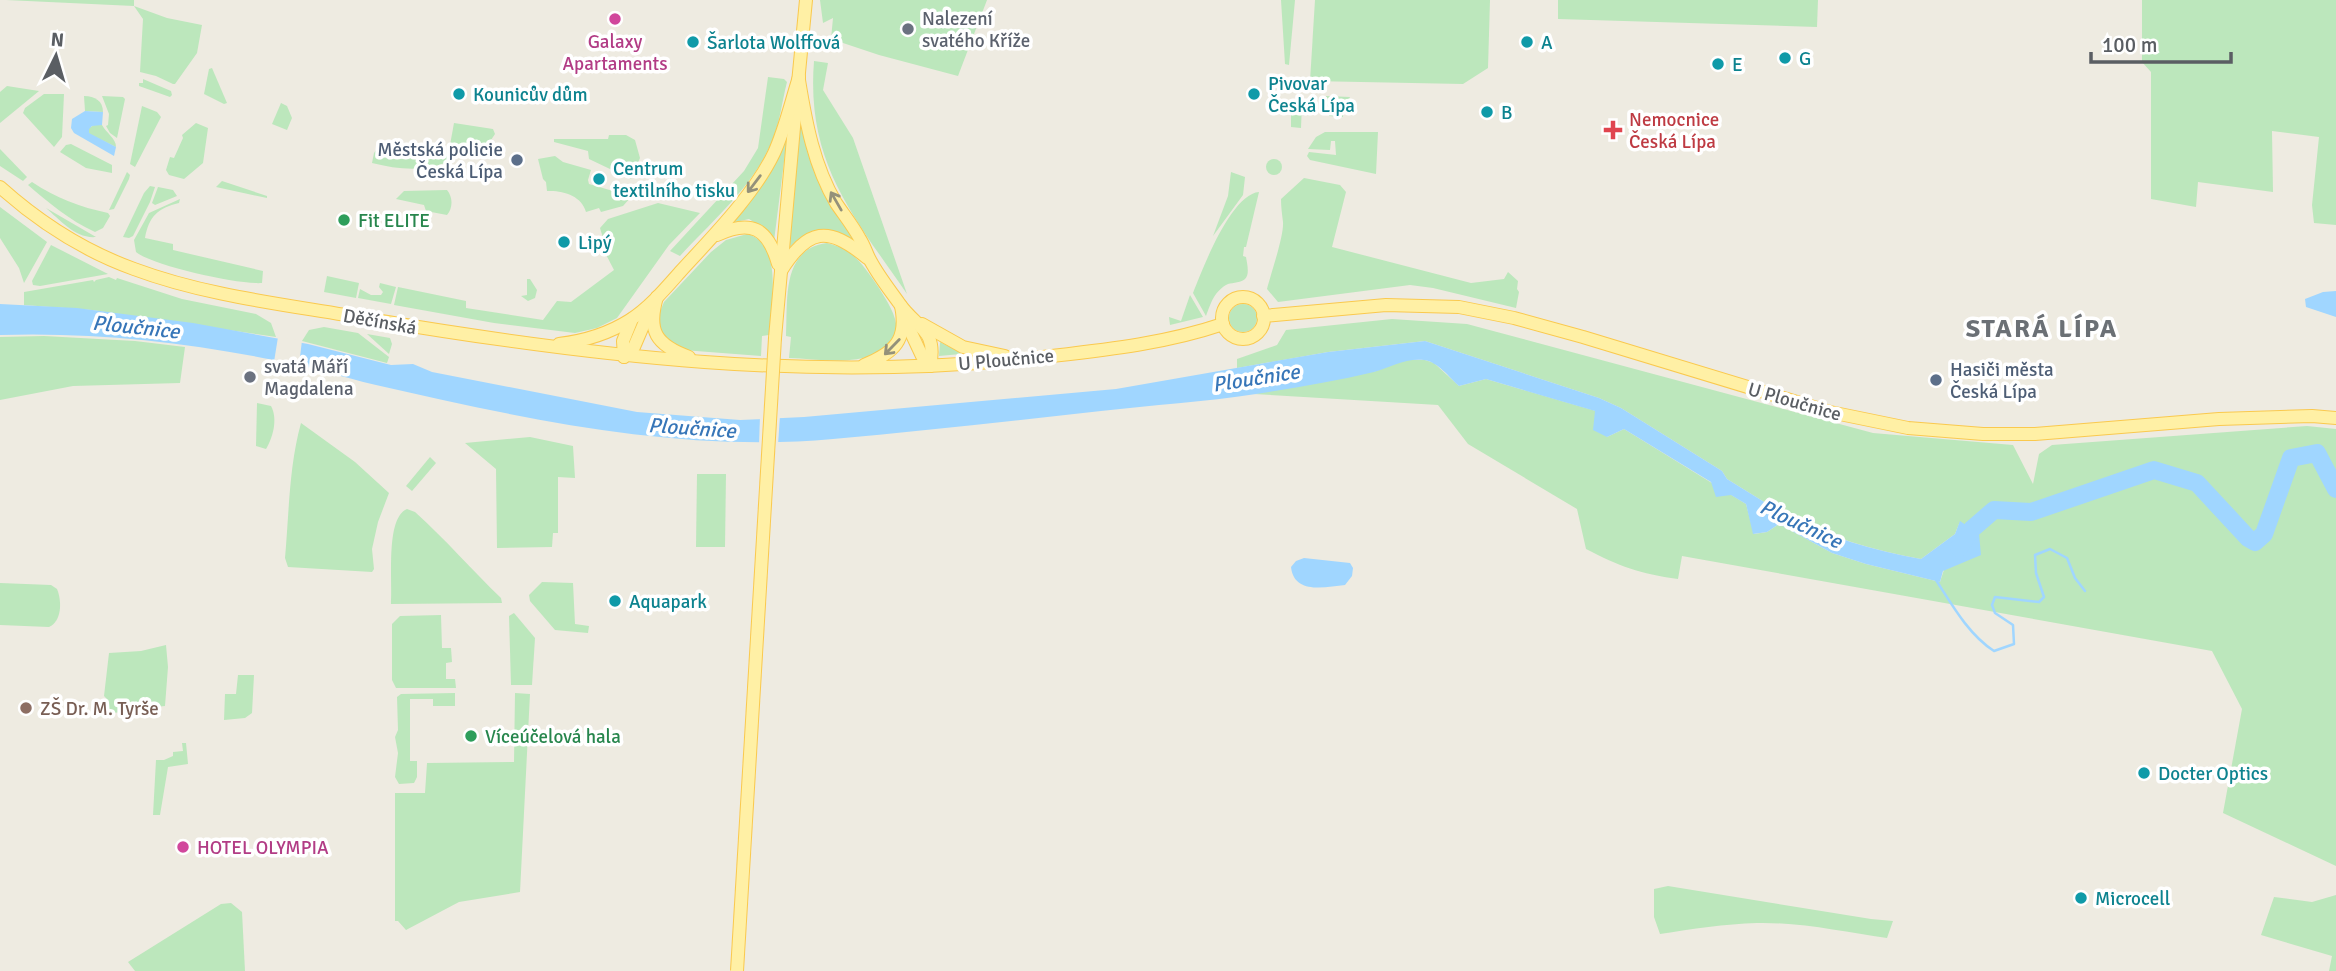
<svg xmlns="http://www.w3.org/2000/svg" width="2336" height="971" font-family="Signika,sans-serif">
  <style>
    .green { fill: #bce7bc }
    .water { fill: #a0d6ff }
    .pier { fill: #eeebe1 }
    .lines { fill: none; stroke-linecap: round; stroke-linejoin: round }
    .stream { stroke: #a0d6ff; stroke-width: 2.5 }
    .river { stroke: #a0d6ff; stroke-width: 18 }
    .major-casing { stroke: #fac94e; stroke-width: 14 }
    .major { stroke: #fff0a5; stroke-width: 12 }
    .major-bridge-casing { stroke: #fac94e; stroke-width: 14; stroke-linecap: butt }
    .major-bridge { stroke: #fff0a5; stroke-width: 12 }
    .oneway { stroke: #94917a }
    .hotel-dot { fill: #d1479c; stroke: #fff; stroke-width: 2.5 }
    .worship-dot { fill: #6b7280; stroke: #fff; stroke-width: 2.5 }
    .culture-dot { fill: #0f9aa8; stroke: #fff; stroke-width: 2.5 }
    .health-dot { fill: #e0444e; stroke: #fff; stroke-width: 2.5 }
    .service-dot { fill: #5c6f8a; stroke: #fff; stroke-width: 2.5 }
    .leisure-dot { fill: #2e9e5b; stroke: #fff; stroke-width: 2.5 }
    .education-dot { fill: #8d6e63; stroke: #fff; stroke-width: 2.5 }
    .labels { text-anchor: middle; stroke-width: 7; stroke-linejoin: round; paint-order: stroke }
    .worship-label { font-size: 19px; fill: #5b616d; stroke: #fff; text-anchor: start }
    .hotel-label { font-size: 19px; fill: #b23c85; stroke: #fff }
    .culture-label { font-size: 19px; fill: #0d838f; stroke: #fff; text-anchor: start }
    .health-label { font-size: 19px; fill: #be3a42; stroke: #fff; text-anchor: start }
    .service-label { font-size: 19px; fill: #4e5e75; stroke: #fff; text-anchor: end }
    .leisure-label { font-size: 19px; fill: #27864d; stroke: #fff; text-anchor: start }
    .street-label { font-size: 19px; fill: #5a5e63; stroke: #fff }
    .education-label { font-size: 19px; fill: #785e54; stroke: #fff; text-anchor: start }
    .water-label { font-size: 21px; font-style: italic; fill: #3776b8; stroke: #fff }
    .district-label { font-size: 26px; font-weight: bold; letter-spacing: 2px; fill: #6b7075; stroke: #fff }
  </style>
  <rect width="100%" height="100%" fill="#eeebe1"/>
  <g class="green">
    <path d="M6 0H134V6L167 18 202 25 197 53 175 84H173L156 76 140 72 143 19 134 6Z"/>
    <path d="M820 0H987L958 76 879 55 831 39 833 18 823 23Z"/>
    <path d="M1281 0H1295L1289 65 1285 64Z"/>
    <path d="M1315 0H1490L1488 68 1463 84 1310 81Z"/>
    <path d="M1558 0H1818L1817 27 1558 19Z"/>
    <path d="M2142 0H2336V225L2314 223 2312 205 2319 137 2272 131 2273 192 2198 182 2196 207 2151 199V72L2142 62Z"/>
    <path d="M814 61 828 63 823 90 853 138 907 294C853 215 806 163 814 61Z"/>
    <path d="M212 68 227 103 224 104 204 94 209 69Z"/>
    <path d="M768 77 784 79 787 82C782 101 780 123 772 141 754 186 712 221 680 256L670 251 744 171 758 148Z"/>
    <path d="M143 79 171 91 172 95 170 97 139 86V83H143Z"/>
    <path d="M7 86 39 91 0 123V92Z"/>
    <path d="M44 94H64L62 137 54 147 23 113 25 108Z"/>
    <path d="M84 96C95 96 103 101 103 112L85 111Z"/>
    <path d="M102 96 123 97 125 99 117 138 110 133 106 126 108 125 109 114Z"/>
    <path d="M1326 96 1350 97 1348 101H1343V117L1329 116 1330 106 1325 105Z"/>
    <path d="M1302 102 1301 128 1291 127V114Z"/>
    <path d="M281 103 287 106 292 118 287 130 272 124Z"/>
    <path d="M142 106 157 112 161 117 135 167 130 164Z"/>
    <path d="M801 106 809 156 860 247C835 228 813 222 789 248Z"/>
    <path d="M789 122 774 241 768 231 749 219 727 224Z"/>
    <path d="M196 123 208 128 203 163 184 179 169 175 166 170 170 157 174 158 183 138 182 135Z"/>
    <path d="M454 123 493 129 495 134 491 140 468 156 450 145Z"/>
    <path d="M94 125H102C106 133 116 138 116 147L89 134V128Z"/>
    <path d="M1325 132H1378L1376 174 1310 160 1307 156 1309 152 1336 155 1335 141H1331L1330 150 1308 149 1316 137Z"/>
    <path d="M609 135H626L635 140 640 158 631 179 589 159 588 151 554 142V139H608Z"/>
    <path d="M381 143 393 145 397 154 404 157 411 149 444 153 456 158C428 173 401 170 372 163L374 153Z"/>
    <path d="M71 144 112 165V173L86 168 60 152 66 145Z"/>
    <path d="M0 149 27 177 23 181 0 166Z"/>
    <path d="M555 156 563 162 591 170 588 180 589 184 620 193 624 185 631 197 623 206 601 212 599 208 586 212C582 196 563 190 547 191L546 182 543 179 538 159Z"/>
    <circle cx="1274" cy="167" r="8"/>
    <path d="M127 172 130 175 129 179 114 209 109 210Z"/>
    <path d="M1231 172 1245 177 1243 195 1213 236 1228 196Z"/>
    <path d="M1304 178 1340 185 1346 192 1332 247 1471 283 1504 279 1508 272 1518 281 1517 289 1519 292 1516 308 1433 288 1410 285 1278 302 1267 289C1271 273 1284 236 1283 222 1282 214 1281 207 1281 199Z"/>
    <path d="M222 181 267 196V198L216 187Z"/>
    <path d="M32 182C56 198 80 207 108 213L110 216 103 228 95 232C69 220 49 203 28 185Z"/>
    <path d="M150 186 155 187 150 202 133 236 129 238 123 237 144 193Z"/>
    <path d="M158 187 173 190 177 196 155 205 152 203Z"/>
    <path d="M447 190C453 197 453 208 447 215L426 211 424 205 396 199 404 191Z"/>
    <path d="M1259 192 1246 247H1244L1243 256 1246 257C1247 263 1250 275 1245 279 1242 282 1233 283 1228 284 1214 291 1211 303 1206 316L1193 293C1202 270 1231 194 1259 192Z"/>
    <path d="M180 199 179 203C158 208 149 216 145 238L173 244V250L263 271 262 283C240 285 153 266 136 252L134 240 149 213Z"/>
    <path d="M658 203 700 213 669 245 617 318 597 328 575 333 494 323 394 305 398 287 466 301V308L543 320 557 301 571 302 614 270 599 241 603 238 600 228 608 219Z"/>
    <path d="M0 207 47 242 24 283 19 268 0 238Z"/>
    <path d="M46 208 96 237C76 239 60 220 46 208Z"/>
    <path d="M747 234C784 243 771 307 769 335L762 336 761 356 683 350 672 345 657 328 658 316 664 302 711 252 726 240Z"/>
    <path d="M827 243C834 245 841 247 847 251 860 259 870 275 879 288 893 311 912 338 875 354 851 365 816 359 789 358L791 337 786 336C788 300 781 249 827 243Z"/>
    <path d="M51 245 108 274 40 286 33 285 32 281Z"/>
    <path d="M327 276 359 283 356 298 324 292Z"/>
    <path d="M109 277 116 280 117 278 182 299 256 314 271 323 276 337 92 310 24 305V292L93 280 94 282 96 280Z"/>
    <path d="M527 279H530L537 290 535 298 528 301 521 296 527 295Z"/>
    <path d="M380 283 396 287 391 304 358 298 360 289 371 295H381L383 292 379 287Z"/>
    <path d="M1190 295 1203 317 1170 325 1169 317 1181 321Z"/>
    <circle cx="1243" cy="318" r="14"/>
    <path d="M1392 319 1467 324 1873 433 2013 445 2033 484 2039 454 2052 445 2307 426 2336 429V866L2223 813 2242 709 2212 651 1682 556 1678 579C1640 574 1619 566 1586 549L1577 509 1468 444 1438 405 1254 394 1376 371 1404 360H1425L1434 363 1459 386 1486 379 1596 411 1607 437 1624 429 1746 504 1754 534 1767 532 1779 524 1832 553 1866 564 1940 582 1960 521 1955 534 1921 559C1873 550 1828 538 1786 512L1782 513 1727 479 1722 471 1621 408 1599 398 1425 341 1328 352 1237 368V359L1277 345 1286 330Z"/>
    <path d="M324 327 358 333 389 357 387 363 302 341 309 330Z"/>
    <path d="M367 334 390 338 392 344 389 354Z"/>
    <path d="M44 336 135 341 185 347 180 383 73 386 0 400V337Z"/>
    <path d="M940 342 962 353 961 354 939 356Z"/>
    <path d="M257 403 271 406C278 419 273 437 266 449L256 446Z"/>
    <path d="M301 423 355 462 389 493 378 522 372 549 374 569 372 572 288 567 285 558C289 514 289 466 301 423Z"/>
    <path d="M530 437 573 446 575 478 558 477V533H553L552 547 497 548 496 469 465 443Z"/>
    <path d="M430 457 436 463 412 491 406 486Z"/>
    <path d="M697 474H726L725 547H696Z"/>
    <path d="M407 509 415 512C446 540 471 569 501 598L502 603 391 604C393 582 385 518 407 509Z"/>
    <path d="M542 582 573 583 575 624 589 626 588 633 555 630 530 601 529 595Z"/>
    <path d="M0 583 51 585 57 589C62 601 62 621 49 627L0 625Z"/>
    <path d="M514 613 535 638 532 685H511L509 616Z"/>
    <path d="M441 615 442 648H451L452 662 446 663V679H455L456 688H396L392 680V624L400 616Z"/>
    <path d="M166 645 168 667 165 706 145 708V711L110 713 109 716 100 717 107 699 104 696 109 653 141 651Z"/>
    <path d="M238 675H254L252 713 245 718 224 720 225 694H236Z"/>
    <path d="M455 693V706H433V699H410V761H417V777L414 783 399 784 395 777 398 753 395 737 398 730 397 697 401 694Z"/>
    <path d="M515 693 530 694 520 892 459 902 406 930 398 921H395V793H425L427 763 514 762Z"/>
    <path d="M182 743H186L188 764 168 767 160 815H153L156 760H164L173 756V752L183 751Z"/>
    <path d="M1668 886 1871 919 1893 921 1887 938C1844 932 1800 922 1757 923 1725 924 1692 929 1660 934L1654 917V889Z"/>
    <path d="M2336 895V971H2329L2332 956 2261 935 2274 897 2312 902Z"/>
    <path d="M231 903 242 912 245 971H135L128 962 221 904Z"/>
  </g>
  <g class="water">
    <path d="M85 111 103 112 102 125 92 126 89 129V133L116 147 114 156 74 133 71 128 72 119Z"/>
    <path d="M2336 291V317L2306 307 2305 299 2323 292Z"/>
    <path d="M0 304 77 308 193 323 308 344 391 365 413 364 432 372 637 412 740 420 804 417 1116 389 1328 352 1425 341 1599 398 1621 408 1722 471 1727 479 1782 513 1786 512C1827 538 1873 550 1921 559L1955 534 1960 521 1979 534 1981 555 1943 571 1940 582 1866 564 1832 553 1779 524 1767 532 1753 534 1746 504 1731 495 1716 497 1711 482 1624 429 1607 437 1593 430 1595 411 1486 379 1459 386C1449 377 1438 362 1424 360 1405 358 1391 367 1374 372 1336 381 1295 388 1256 394 1205 402 1152 405 1101 411 1012 421 923 431 833 439 679 453 525 419 376 385 342 377 309 366 274 360 184 342 92 332 0 335Z"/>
    <path d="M1304 558 1350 563 1353 568 1352 576 1345 585C1326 587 1294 595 1291 567L1296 561Z"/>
  </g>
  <g class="pier">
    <path d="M278 337 302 340 299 366 274 362Z"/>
    <path d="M780 415 778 445H759L760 416Z"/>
  </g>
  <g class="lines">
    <path class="stream" d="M1936 580C1952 605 1969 635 1994 651L2014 644 2013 625 1995 613 1992 605 1995 597 2039 602 2044 597 2036 573 2035 555 2050 549 2067 558 2075 578 2085 591"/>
    <path class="river" d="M1959 548 1972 529 1994 510 2031 512 2154 470 2197 483 2248 538 2255 542 2264 534 2291 458 2317 453 2336 489"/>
    <defs>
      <g id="major">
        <path d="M799 80C806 123 814 166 836 203 844 215 853 226 860 239 864 245 866 252 869 258 877 274 889 289 899 303 916 328 938 329 930 366"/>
        <path d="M798 83 806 0"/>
        <path d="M0 187C39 222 84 251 134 269 209 297 291 305 369 319 595 357 813 383 1043 357 1104 350 1164 344 1223 324"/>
        <path d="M717 235C751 219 768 228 778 264"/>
        <path d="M781 271C808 228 828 225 867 258"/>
        <path d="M657 297C647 331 656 345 689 357"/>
        <circle cx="1243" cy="318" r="21"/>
        <path d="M1263 316 1386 305 1459 307 1514 318 1583 337 1830 412 1908 428 1983 434H2035L2219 419 2312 416 2336 418"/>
        <path d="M905 320 922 356 930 366"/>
        <path d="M922 324 963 347 1005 356"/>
        <path d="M775 338 796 105"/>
        <path d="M559 344C584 341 608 334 630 320 649 308 665 289 680 272 711 238 754 195 774 153 785 129 791 102 799 77"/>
        <path d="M624 357 634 347 649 312"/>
        <path d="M624 357 623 341 632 319"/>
        <path d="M864 365C894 353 908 340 901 306"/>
      </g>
    </defs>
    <use href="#major" class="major-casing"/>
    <use href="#major" class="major"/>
    <defs>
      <path id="major-bridge" d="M737 971 775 338"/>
    </defs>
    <use href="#major-bridge" class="major-bridge-casing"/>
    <use href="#major-bridge" class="major-bridge"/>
  </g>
  <defs><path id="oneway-shaft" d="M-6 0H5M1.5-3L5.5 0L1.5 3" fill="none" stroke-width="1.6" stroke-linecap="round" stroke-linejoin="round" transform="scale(1.75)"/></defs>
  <g class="oneway">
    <use href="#oneway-shaft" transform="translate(754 184) rotate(127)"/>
    <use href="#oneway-shaft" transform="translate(836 201) rotate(-120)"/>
    <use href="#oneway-shaft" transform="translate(892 347) rotate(134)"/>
  </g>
  <g class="hotel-dot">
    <circle cx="615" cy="19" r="7"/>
    <circle cx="183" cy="847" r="7"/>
  </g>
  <g class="worship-dot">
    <circle cx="908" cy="29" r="7"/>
    <circle cx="250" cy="377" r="7"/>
  </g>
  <g class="culture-dot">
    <circle cx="693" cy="42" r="7"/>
    <circle cx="1527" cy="42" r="7"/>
    <circle cx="1785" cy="58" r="7"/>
    <circle cx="1718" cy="64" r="7"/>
    <circle cx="459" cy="94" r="7"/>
    <circle cx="1254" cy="94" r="7"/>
    <circle cx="1487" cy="112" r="7"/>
    <circle cx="599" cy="179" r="7"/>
    <circle cx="564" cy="242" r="7"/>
    <circle cx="615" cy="601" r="7"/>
    <circle cx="2144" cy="773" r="7"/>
    <circle cx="2081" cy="898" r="7"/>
  </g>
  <path class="health-dot" d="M1609.5 119.5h7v7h7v7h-7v7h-7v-7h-7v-7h7z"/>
  <g class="service-dot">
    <circle cx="517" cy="160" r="7"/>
    <circle cx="1936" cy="380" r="7"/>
  </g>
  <g class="leisure-dot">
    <circle cx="344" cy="220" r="7"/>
    <circle cx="471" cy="736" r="7"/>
  </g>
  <circle class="education-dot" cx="26" cy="708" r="7"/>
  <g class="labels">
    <g class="worship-label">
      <text x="922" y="25">Nalezení<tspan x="922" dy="22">svatého Kříže</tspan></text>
      <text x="264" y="373">svatá Máří<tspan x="264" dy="22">Magdalena</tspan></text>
    </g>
    <g class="hotel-label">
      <text x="615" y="48">Galaxy<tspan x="615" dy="22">Apartaments</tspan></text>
      <text x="197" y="854" text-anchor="start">HOTEL OLYMPIA</text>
    </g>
    <g class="culture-label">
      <text x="707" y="49">Šarlota Wolffová</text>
      <text x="1541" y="49">A</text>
      <text x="1799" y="65">G</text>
      <text x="1732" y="71">E</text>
      <text x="1268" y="90">Pivovar<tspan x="1268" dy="22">Česká Lípa</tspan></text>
      <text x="473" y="101">Kounicův dům</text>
      <text x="1501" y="119">B</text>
      <text x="613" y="175">Centrum<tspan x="613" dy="22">textilního tisku</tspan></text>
      <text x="578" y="249">Lipý</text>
      <text x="629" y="608">Aquapark</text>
      <text x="2158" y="780">Docter Optics</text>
      <text x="2095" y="905">Microcell</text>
    </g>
    <g class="health-label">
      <text x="1629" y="126">Nemocnice<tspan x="1629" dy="22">Česká Lípa</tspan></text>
    </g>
    <g class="service-label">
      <text x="503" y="156">Městská policie<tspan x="503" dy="22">Česká Lípa</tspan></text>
      <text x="1950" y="376" text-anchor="start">Hasiči města<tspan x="1950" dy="22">Česká Lípa</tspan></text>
    </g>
    <g class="leisure-label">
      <text x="358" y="227">Fit ELITE</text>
      <text x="485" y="743">Víceúčelová hala</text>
    </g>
    <g class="street-label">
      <text transform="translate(380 321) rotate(10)" y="7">Děčínská</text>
      <text transform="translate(1006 359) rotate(-5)" y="7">U Ploučnice</text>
      <text transform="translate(1795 401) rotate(16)" y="7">U Ploučnice</text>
    </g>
    <g class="education-label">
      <text x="40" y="715">ZŠ Dr. M. Tyrše</text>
    </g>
    <g class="water-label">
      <text transform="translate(136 327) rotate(6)" y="7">Ploučnice</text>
      <text transform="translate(1256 378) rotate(-9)" y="7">Ploučnice</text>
      <text transform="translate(692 428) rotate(4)" y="7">Ploučnice</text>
      <text transform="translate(1801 524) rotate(25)" y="7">Ploučnice</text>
    </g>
    <g class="district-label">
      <text x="2042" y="337">STARÁ LÍPA</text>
    </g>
  </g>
  <g transform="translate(56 56) rotate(5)" stroke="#ffffff" stroke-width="5" paint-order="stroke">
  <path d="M0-5L12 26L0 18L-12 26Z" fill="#5a5e63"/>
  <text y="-10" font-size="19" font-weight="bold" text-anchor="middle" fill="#5a5e63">N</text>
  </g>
  <path d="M2091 52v10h140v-10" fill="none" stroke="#5a5e63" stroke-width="3.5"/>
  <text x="2102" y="52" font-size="21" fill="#5a5e63" stroke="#ffffff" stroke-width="5" paint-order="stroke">100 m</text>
</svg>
